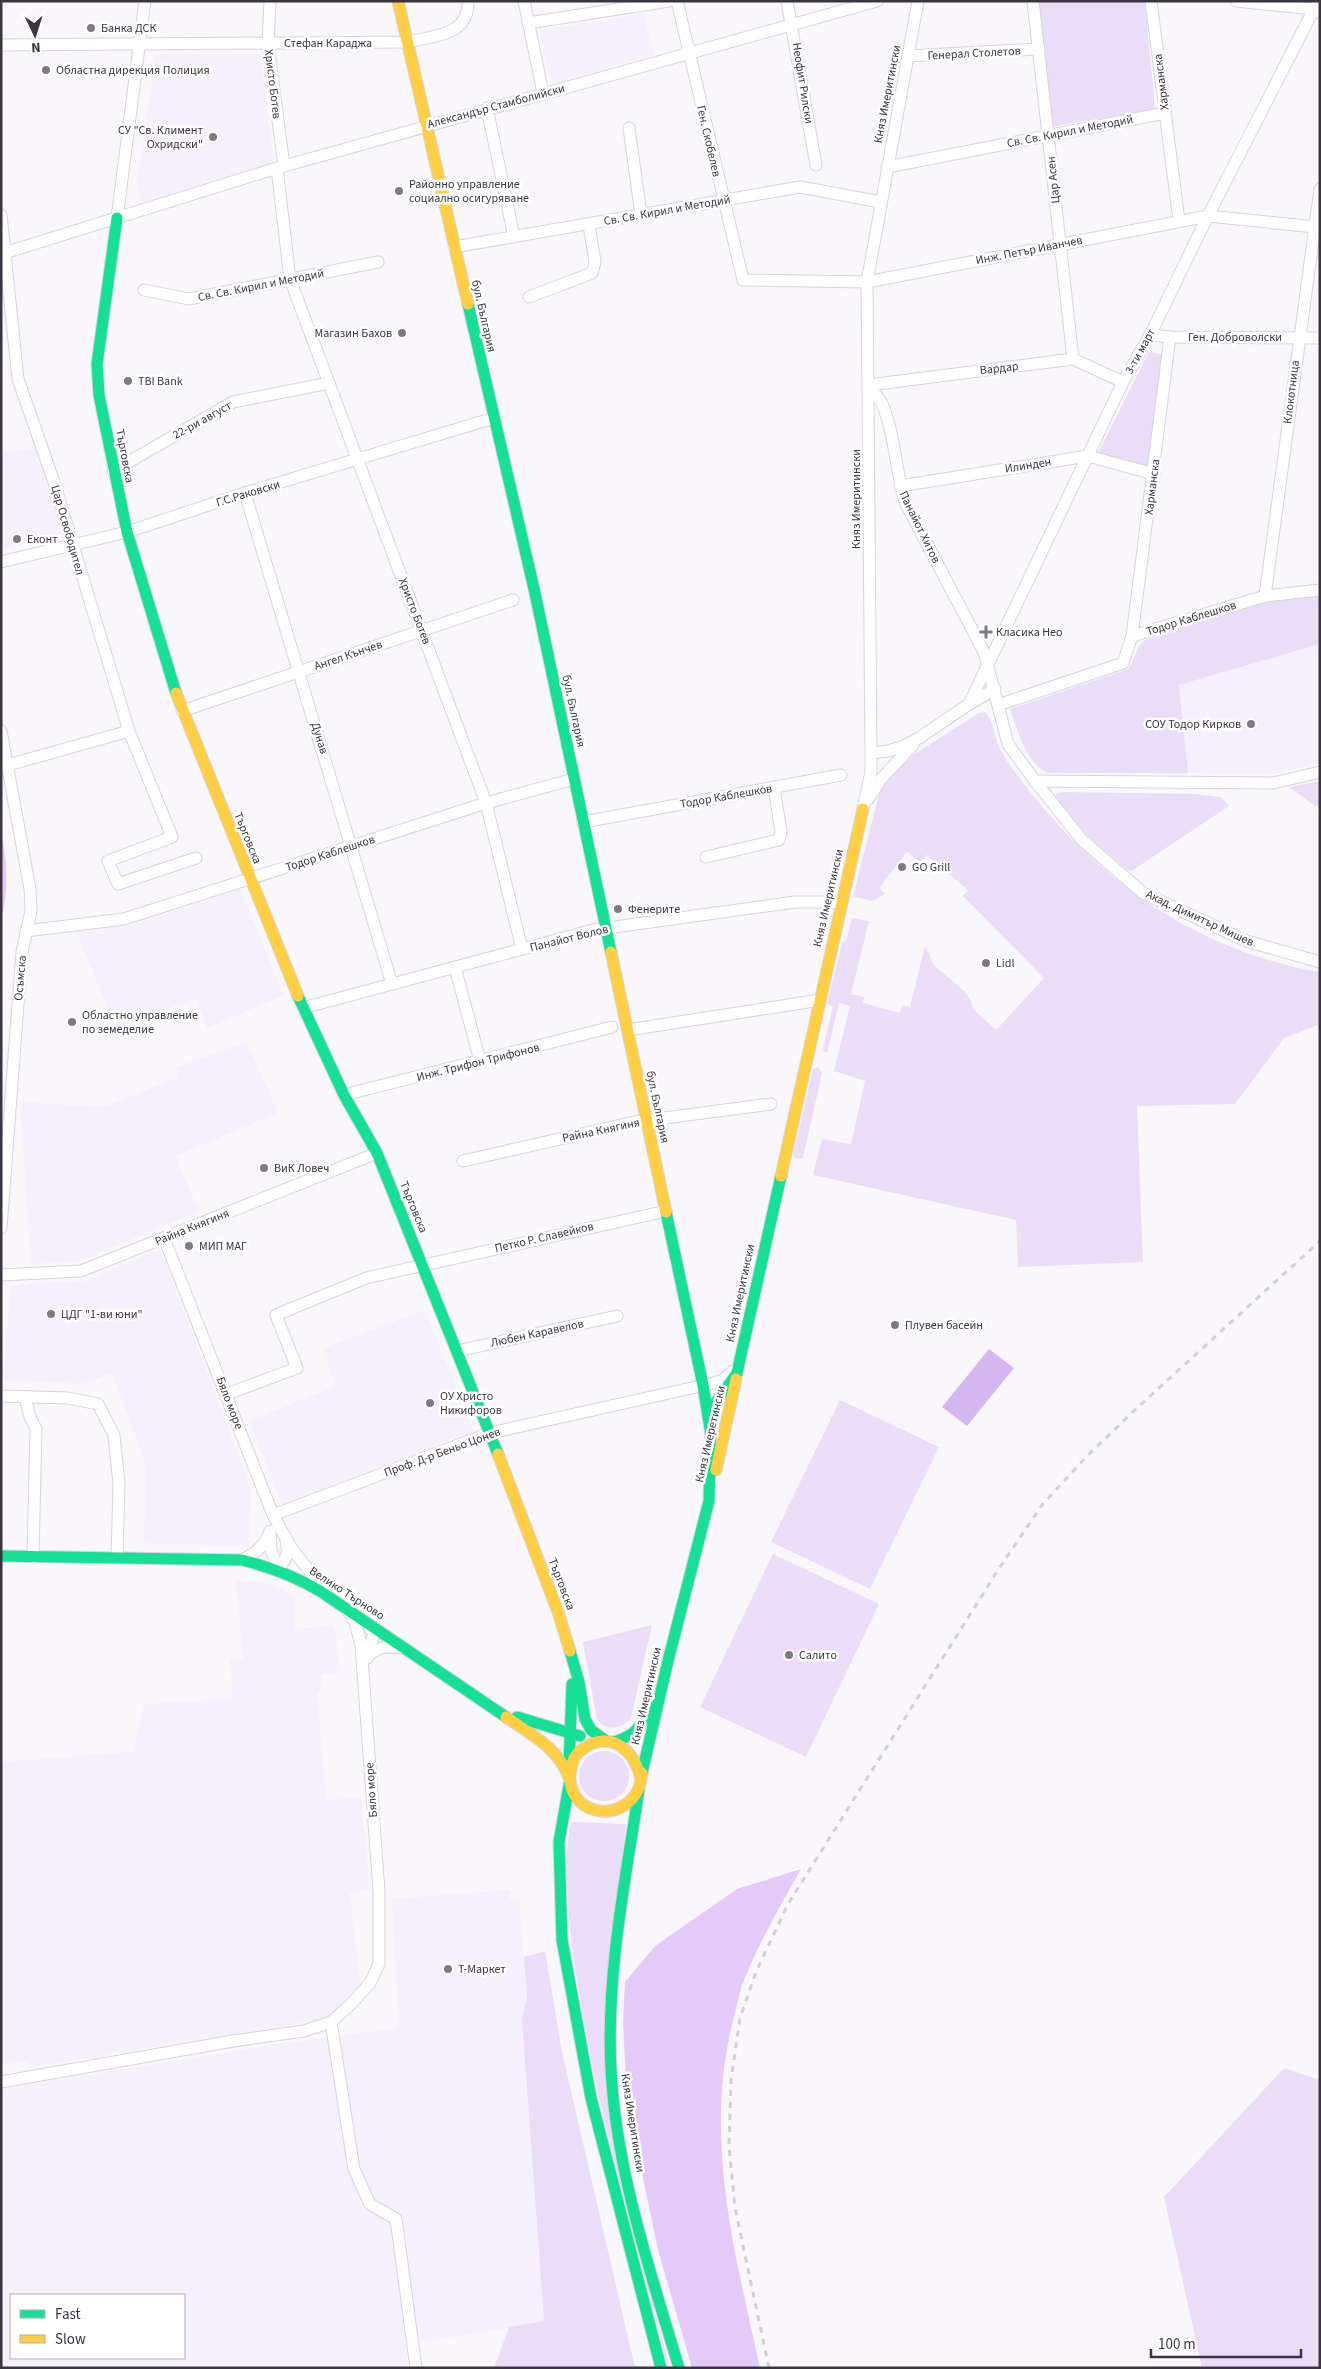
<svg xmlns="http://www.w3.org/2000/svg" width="1321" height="2369" font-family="'Source Sans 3',sans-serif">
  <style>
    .built { fill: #f6effd; fill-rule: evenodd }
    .green { fill: #ebddf7 }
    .forest { fill: #e4caf8 }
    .water { fill: #d5b7ef }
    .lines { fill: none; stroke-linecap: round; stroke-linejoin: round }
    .street-casing { stroke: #d7d4db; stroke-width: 13 }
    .fast-casing { stroke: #d7d4db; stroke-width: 13 }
    .slow-casing { stroke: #d7d4db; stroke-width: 13 }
    .street { stroke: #fefefe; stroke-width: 11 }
    .fast { stroke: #16e098; stroke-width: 11 }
    .slow { stroke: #ffcf43; stroke-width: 11 }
    .rail { stroke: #d1d0d2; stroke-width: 3; stroke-dasharray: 6 6; stroke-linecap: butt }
    .poi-dot { fill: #7e7982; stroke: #fff; stroke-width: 2 }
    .labels { text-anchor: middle; stroke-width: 5; stroke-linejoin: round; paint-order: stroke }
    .poi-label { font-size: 12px; fill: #3b3541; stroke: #fff; text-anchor: start }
    .street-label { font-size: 12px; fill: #3b3541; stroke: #fff }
  </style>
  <rect width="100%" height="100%" fill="#f9f7fb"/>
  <g class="built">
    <path d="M643 14 654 54 551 84 540 30Z"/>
    <path d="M260 54 274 162 142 203 137 184 156 55Z"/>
    <path d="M36 448 64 533 1 550V453Z"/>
    <path d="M1320 644V763L1272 774 1188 773 1179 685Z"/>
    <path d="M240 889 284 995 207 1028 196 998 116 1028 76 931 135 925Z"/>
    <path d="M247 1042 278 1113 175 1156 199 1211 80 1261 31 1264 20 1102 102 1107 109 1105 179 1077 175 1068Z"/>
    <path d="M160 1249 251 1488 249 1546 144 1543 146 1464 112 1373 82 1384 3 1379 11 1285 85 1281Z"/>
    <path d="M425 1310 473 1431 282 1504 249 1421 336 1386 322 1349Z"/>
    <path d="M249 1581 274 1585 294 1597 295 1629 332 1626 335 1629 340 1673 321 1674 322 1687 317 1694 326 1800 361 1798 370 1890 350 1893 360 1983 326 2019 33 2067 24 2061 1 2065V1762L133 1752 144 1704 233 1699 230 1660 243 1659 236 1582Z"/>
    <path d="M510 1890V1899H519L527 1996 522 2020 544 2322 406 2344 408 2368H1V2089L277 2044 399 2028 392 1899ZM11 2295H184V2358H11Z"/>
  </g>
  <g class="green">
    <path d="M1035 1H1145L1155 109 1051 127Z"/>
    <path d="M1149 352 1164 355 1150 467 1098 453Z"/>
    <path d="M1320 595V644L1179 685 1188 773H1047C1024 759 1019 733 1010 709L1128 669C1135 660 1135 648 1144 640L1265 601Z"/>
    <path d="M985 712C994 721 994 736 999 747 1004 757 1011 767 1018 776 1094 878 1193 950 1320 972V1024L1284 1038 1235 1104 1137 1106 1143 1262 1018 1267 1016 1220 813 1175 822 1139 851 1144 865 1081 834 1071 850 1006 839 1003 827 1053 824 1052 823 1048 833 1006 827 1004 842 943 847 938 852 918 869 921 851 994 864 997 863 1003 900 1013 902 1005 910 1007 925 946 934 965 964 991 971 1001 973 1009 996 1030 1044 978 963 896 968 890 927 855 920 862 907 852 879 888 885 894 873 901 853 897 880 790 913 755 979 713Z"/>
    <path d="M1320 781V805L1315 806 1289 787Z"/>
    <path d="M1063 792 1194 794 1221 797 1229 806 1130 872 1089 837 1057 800 1056 794Z"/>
    <path d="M818 1067 822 1073 803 1158 797 1159 793 1155 813 1069Z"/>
    <path d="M840 1400 939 1447 870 1589 771 1542Z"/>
    <path d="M773 1554 879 1604 806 1757 700 1707Z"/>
    <path d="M652 1625 631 1718C622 1729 607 1732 597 1720L583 1642Z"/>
    <circle cx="604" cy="1776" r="25"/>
    <path d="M572 1822 626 1824 604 2021 655 2312 670 2368H668C638 2249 603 2132 582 2011 572 1950 561 1886 570 1824Z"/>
    <path d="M545 1951 562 2052 635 2368H494L509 2327 544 2321 522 2020 527 1996 524 1957Z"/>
    <path d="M1284 2068 1320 2080V2368H1202L1164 2197Z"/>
  </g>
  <g class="forest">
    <path d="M1 831C7 859 9 892 1 920Z"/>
    <path d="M801 1869C779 1908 757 1946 741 1988 738 1998 736 2010 733 2021 703 2140 735 2252 760 2368H692L658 2250 627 2101 623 2022 625 1982 655 1946 737 1889Z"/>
  </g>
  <path class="water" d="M989 1349 1014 1368 967 1426 942 1407Z"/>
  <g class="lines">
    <defs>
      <g id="street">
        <path d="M270 1 268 43 284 166"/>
        <path d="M524 1 543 93"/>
        <path d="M677 1 743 280 867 282 1208 216 1315 227"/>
        <path d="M787 1 816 165"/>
        <path d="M1033 1 1073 359"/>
        <path d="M1151 1 1179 221"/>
        <path d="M1236 1 1314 9 1318 12"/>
        <path d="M528 23 669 1"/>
        <path d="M1 45 407 42C434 36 469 36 468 1"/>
        <path d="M908 56 1039 49"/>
        <path d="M487 108 514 237"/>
        <path d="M629 128 641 215"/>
        <path d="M887 167 1165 113"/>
        <path d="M277 168 290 279 486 803 522 949"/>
        <path d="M1 215 18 379 55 485 129 731 172 837 108 861 118 884 196 858"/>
        <path d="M117 218 145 1"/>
        <path d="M454 247 800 187 881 202"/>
        <path d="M1 254 277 168 877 1"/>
        <path d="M144 290 189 299 378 262"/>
        <path d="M529 297 592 273 595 262 589 225"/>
        <path d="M1150 335 1170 337 1320 338"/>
        <path d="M1123 382 1073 359 869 385C873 391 879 398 882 404 896 436 895 472 906 504L984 652 1008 744 1035 781 1082 840 1143 893 1246 941 1320 962"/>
        <path d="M113 471 233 402 329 383"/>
        <path d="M900 486 1088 456 1154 474"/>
        <path d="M245 493 392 984"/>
        <path d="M1 562 127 532 245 493 494 418"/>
        <path d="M1265 596 1320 189"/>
        <path d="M1132 636 1170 337"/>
        <path d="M969 704 995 689"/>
        <path d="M998 705 1123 663 1132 636 1265 596 1320 590"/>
        <path d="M182 711 513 600"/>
        <path d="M1 731 30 889 31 911 22 952 1 1228"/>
        <path d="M871 753 888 751 904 746 919 738 969 704 1123 382 1150 335 1208 216 1318 1"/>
        <path d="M8 765 129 731"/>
        <path d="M1035 781 1273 783 1320 772"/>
        <path d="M869 798 881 779 913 745"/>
        <path d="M863 809 871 772V753L867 282 918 1"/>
        <path d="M583 822 841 775"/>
        <path d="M706 857 779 840 781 832 774 787"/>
        <path d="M26 931 124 919 486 803 574 779"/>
        <path d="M455 967 480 1061"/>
        <path d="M303 1008 593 930 795 902H830L841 904"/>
        <path d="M628 1030 820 1000"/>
        <path d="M344 1095 612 1027"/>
        <path d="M463 1161 634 1122 771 1104"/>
        <path d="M164 1238 273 1515 292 1549 322 1587"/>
        <path d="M1 1275 81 1271 377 1153"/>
        <path d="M457 1351 617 1316"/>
        <path d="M227 1394 297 1368 276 1315 366 1278 666 1211"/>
        <path d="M1 1396 68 1398 98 1404 114 1435 119 1484 117 1558"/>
        <path d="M25 1397 30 1417 36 1429 33 1557"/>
        <path d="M273 1515 490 1433 714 1383 723 1380 733 1371"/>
        <path d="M270 1531 271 1550 278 1568C287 1560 289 1553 286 1541"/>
        <path d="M242 1560C256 1553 264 1546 270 1532"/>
        <path d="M367 1657C378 1646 387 1646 402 1648"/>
        <path d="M367 1658 374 1633 373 1627 370 1629"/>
        <path d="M331 2022 354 2169 370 2204 396 2219 416 2368"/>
        <path d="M1 2082 233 2041 304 2031 331 2022 352 2003 370 1983 379 1964V1891L361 1645 355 1622 348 1611"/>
      </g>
      <g id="fast">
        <path d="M117 218 97 364 99 395 127 532 176 693"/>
        <path d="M468 304 535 593 611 952"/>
        <path d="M298 996 344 1095 377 1153 498 1454"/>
        <path d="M666 1212 703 1385 710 1429"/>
        <path d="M1 1556 242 1560C270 1567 295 1576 320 1591L506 1717"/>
        <path d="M570 1651 579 1682 585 1719 591 1730 606 1741"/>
        <path d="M517 1717 580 1736"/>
        <path d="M613 1742C634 1737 642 1726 650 1707"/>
        <path d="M569 1767 572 1684"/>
        <path d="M642 1773 668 1661 709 1501 711 1413 716 1402 737 1373 781 1176"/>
        <path d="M569 1785 559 1842 562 1940 591 2098 661 2368"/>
        <path d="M639 1790C625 1882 606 1976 611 2069 616 2171 650 2270 679 2368"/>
      </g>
      <g id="slow">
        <path d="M398 1 468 304"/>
        <path d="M176 693 298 996"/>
        <path d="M611 952 666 1212"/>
        <path d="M781 1176 863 809"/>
        <path d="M498 1454 558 1612 570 1651"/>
        <path d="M716 1470 736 1379"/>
        <path d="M506 1717C531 1734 558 1748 569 1777"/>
        <path d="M641 1780C636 1752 612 1729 584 1748 576 1753 572 1760 571 1769 562 1814 622 1827 639 1788 641 1783 641 1777 642 1773"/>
      </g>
    </defs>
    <use href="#street" class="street-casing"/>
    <use href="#fast" class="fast-casing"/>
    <use href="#slow" class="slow-casing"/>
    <use href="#street" class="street"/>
    <use href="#fast" class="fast"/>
    <use href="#slow" class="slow"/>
    <path class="rail" d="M769 2368 735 2208 729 2146 731 2080 740 2018 756 1972 788 1904 998 1570 1042 1505 1087 1456 1137 1408 1320 1241"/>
  </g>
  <g class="poi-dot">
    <circle cx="91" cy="28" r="5"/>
    <circle cx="46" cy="70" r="5"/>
    <circle cx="213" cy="137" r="5"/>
    <circle cx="399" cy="191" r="5"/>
    <circle cx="402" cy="333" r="5"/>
    <circle cx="128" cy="381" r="5"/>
    <circle cx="17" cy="539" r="5"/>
    <path d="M983.5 624.5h5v5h5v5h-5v5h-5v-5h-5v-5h5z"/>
    <circle cx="1251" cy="724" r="5"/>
    <circle cx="902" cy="867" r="5"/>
    <circle cx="618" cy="909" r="5"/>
    <circle cx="986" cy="963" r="5"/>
    <circle cx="72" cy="1022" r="5"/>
    <circle cx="264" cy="1168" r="5"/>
    <circle cx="189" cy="1246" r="5"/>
    <circle cx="51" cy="1314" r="5"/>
    <circle cx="895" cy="1325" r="5"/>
    <circle cx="430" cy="1403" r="5"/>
    <circle cx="789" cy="1655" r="5"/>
    <circle cx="448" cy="1969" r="5"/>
  </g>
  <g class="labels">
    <g class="poi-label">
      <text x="101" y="32">Банка ДСК</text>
      <text x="56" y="74">Областна дирекция Полиция</text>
      <text x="203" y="134" text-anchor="end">СУ "Св. Климент<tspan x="203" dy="14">Охридски"</tspan></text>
      <text x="409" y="188">Районно управление<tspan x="409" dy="14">социално осигуряване</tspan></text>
      <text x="392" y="337" text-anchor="end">Магазин Бахов</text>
      <text x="138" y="385">TBI Bank</text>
      <text x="27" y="543">Еконт</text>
      <text x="996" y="636">Класика Нео</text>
      <text x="1241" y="728" text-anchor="end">СОУ Тодор Кирков</text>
      <text x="912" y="871">GO Grill</text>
      <text x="628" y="913">Фенерите</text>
      <text x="996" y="967">Lidl</text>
      <text x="82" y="1019">Областно управление<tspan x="82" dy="14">по земеделие</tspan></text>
      <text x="274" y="1172">ВиК Ловеч</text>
      <text x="199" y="1250">МИП МАГ</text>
      <text x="61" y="1318">ЦДГ "1-ви юни"</text>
      <text x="905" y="1329">Плувен басейн</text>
      <text x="440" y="1400">ОУ Христо<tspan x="440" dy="14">Никифоров</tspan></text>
      <text x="799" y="1659">Салито</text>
      <text x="458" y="1973">Т-Маркет</text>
    </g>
    <g class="street-label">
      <text x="328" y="47">Стефан Караджа</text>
      <text transform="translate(974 53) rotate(-3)" y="4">Генерал Столетов</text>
      <text transform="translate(1161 82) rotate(-97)" y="4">Харманска</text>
      <text transform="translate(803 83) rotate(81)" y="4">Неофит Рилски</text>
      <text transform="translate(273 84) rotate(83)" y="4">Христо Ботев</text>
      <text transform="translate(887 94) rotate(-79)" y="4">Княз Имеритински</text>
      <text transform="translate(496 106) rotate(-15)" y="4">Александър Стамболийски</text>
      <text transform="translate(1070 131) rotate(-11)" y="4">Св. Св. Кирил и Методий</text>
      <text transform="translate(709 141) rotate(77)" y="4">Ген. Скобелев</text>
      <text transform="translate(1053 180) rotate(-96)" y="4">Цар Асен</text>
      <text transform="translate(667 210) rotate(-10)" y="4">Св. Св. Кирил и Методий</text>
      <text transform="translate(1029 250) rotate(-11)" y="4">Инж. Петър Иванчев</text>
      <text transform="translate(261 285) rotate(-11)" y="4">Св. Св. Кирил и Методий</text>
      <text transform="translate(484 316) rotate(77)" y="4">бул. България</text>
      <text x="1235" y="341">Ген. Доброволски</text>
      <text transform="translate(1140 351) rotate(-61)" y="4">3-ти март</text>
      <text transform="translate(999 368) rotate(-7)" y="4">Вардар</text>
      <text transform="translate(1291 392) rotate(-83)" y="4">Клокотница</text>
      <text transform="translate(202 420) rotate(-29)" y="4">22-ри август</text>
      <text transform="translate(125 456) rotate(79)" y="4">Търговска</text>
      <text transform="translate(1028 465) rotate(-9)" y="4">Илинден</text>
      <text transform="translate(1152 487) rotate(-83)" y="4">Харманска</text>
      <text transform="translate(248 493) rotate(-17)" y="4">Г.С.Раковски</text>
      <text transform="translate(856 499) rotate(-90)" y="4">Княз Имеритински</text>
      <text transform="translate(920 527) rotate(64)" y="4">Панайот Хитов</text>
      <text transform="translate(68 530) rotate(74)" y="4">Цар Освободител</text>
      <text transform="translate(415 611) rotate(69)" y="4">Христо Ботев</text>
      <text transform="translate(1191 618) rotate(-17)" y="4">Тодор Каблешков</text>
      <text transform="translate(348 655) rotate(-19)" y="4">Ангел Кънчев</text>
      <text transform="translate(574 711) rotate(78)" y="4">бул. България</text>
      <text transform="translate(320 738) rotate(73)" y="4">Дунав</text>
      <text transform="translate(726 796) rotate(-10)" y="4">Тодор Каблешков</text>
      <text transform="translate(248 838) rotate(68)" y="4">Търговска</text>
      <text transform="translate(330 853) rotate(-18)" y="4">Тодор Каблешков</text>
      <text transform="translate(828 898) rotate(-77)" y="4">Княз Имеритински</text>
      <text transform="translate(1200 918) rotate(25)" y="4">Акад. Димитър Мишев</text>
      <text transform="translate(569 938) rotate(-14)" y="4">Панайот Волов</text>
      <text transform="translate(20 978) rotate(-85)" y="4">Осъмска</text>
      <text transform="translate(478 1062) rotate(-14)" y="4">Инж. Трифон Трифонов</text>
      <text transform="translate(658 1107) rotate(78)" y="4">бул. България</text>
      <text transform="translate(601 1130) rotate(-12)" y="4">Райна Княгиня</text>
      <text transform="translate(414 1207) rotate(68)" y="4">Търговска</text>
      <text transform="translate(192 1227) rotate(-22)" y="4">Райна Княгиня</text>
      <text transform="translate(544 1237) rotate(-13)" y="4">Петко Р. Славейков</text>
      <text transform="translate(740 1293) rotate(-78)" y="4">Княз Имеритински</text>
      <text transform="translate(537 1333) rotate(-12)" y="4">Любен Каравелов</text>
      <text transform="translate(230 1403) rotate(69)" y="4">Бяло море</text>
      <text transform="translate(710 1434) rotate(-77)" y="4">Княз Имеретински</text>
      <text transform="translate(442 1452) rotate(-20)" y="4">Проф. Д-р Беньо Цонев</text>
      <text transform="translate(562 1584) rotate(69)" y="4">Търговска</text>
      <text transform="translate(347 1593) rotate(33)" y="4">Велико Търново</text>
      <text transform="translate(646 1696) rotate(-77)" y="4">Княз Имеритински</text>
      <text transform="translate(371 1790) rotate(-94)" y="4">Бяло море</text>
      <text transform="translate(633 2123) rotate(81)" y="4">Княз Имеритински</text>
    </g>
  </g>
  <rect width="1321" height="2369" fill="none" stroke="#3b3541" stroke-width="5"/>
  <rect x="10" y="2294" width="175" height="65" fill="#ffffff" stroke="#b1aeb3"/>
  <rect x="20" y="2310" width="25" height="8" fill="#16e098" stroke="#b1aeb3"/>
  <text x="55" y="2319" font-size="15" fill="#3b3541">Fast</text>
  <rect x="20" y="2335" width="25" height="8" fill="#ffcf43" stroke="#b1aeb3"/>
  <text x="55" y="2344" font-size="15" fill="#3b3541">Slow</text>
  <g transform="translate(35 35) rotate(176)" stroke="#ffffff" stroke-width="4" paint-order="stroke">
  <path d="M0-4L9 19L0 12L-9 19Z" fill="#3b3541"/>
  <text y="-8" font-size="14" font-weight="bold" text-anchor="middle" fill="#3b3541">N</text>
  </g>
  <path d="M1151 2349v8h150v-8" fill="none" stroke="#3b3541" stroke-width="2.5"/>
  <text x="1158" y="2349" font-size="15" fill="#3b3541" stroke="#ffffff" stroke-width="4" paint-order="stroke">100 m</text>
</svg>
